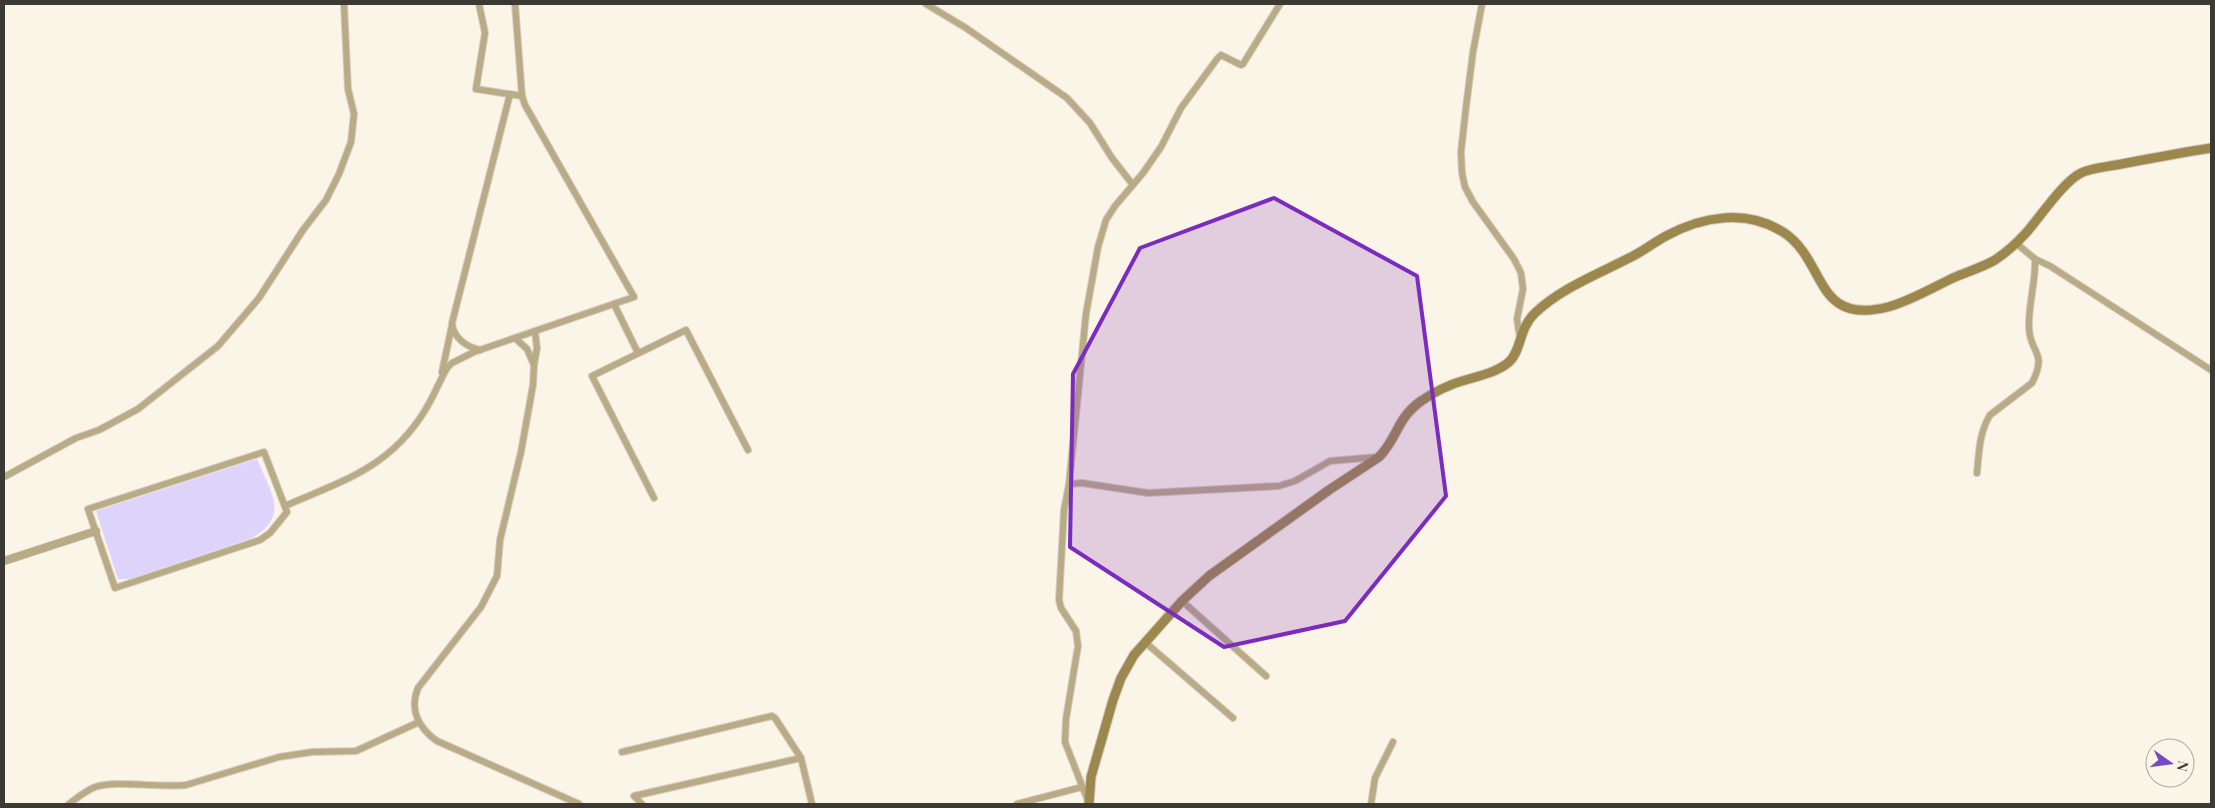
<svg xmlns="http://www.w3.org/2000/svg" width="2215" height="808" font-family="'Playfair Display',serif">
  <style>
    .green { fill: #ded3fb }
    .lines { fill: none; stroke-linecap: round; stroke-linejoin: round }
    .minor-casing { stroke: #d4cfc3; stroke-width: 8 }
    .tertiary-casing { stroke: #d4cfc3; stroke-width: 9 }
    .secondary-casing { stroke: #d4cfc3; stroke-width: 11 }
    .minor { stroke: #b9ab86; stroke-width: 6 }
    .tertiary { stroke: #b9ab86; stroke-width: 8 }
    .secondary { stroke: #9c874d; stroke-width: 9 }
    .marked { fill: #7b2cbf; fill-opacity: 0.2; stroke: #7b2cbf; stroke-width: 4; stroke-linejoin: round }
  </style>
  <rect width="100%" height="100%" fill="#faf5e7"/>
  <path class="green" d="M257 459C270 492 291 515 252 538L129 579H118L96 511Z"/>
  <g class="lines">
    <defs>
      <g id="minor">
        <path d="M479 4 485 33 476 89 522 96"/>
        <path d="M926 4 966 28 1067 98 1090 123 1112 158 1133 185"/>
        <path d="M1482 4 1473 52 1466 107 1461 152 1462 173 1465 187 1473 202 1514 259 1521 273 1523 289 1517 319 1520 338"/>
        <path d="M2016 243 2035 259 2050 266 2211 370"/>
        <path d="M614 304 638 353"/>
        <path d="M535 331 537 348 534 365 533 385 521 452 500 540 497 576 481 607 418 688C409 710 419 728 437 741L579 804"/>
        <path d="M515 338 527 349 534 365"/>
        <path d="M480 350C467 347 453 338 452 323L510 94"/>
        <path d="M442 372 452 325"/>
        <path d="M264 452 287 512 270 533 260 540 115 588 88 509Z"/>
        <path d="M1977 473C1979 453 1979 433 1990 415L2032 383C2048 351 2030 354 2029 328 2028 305 2036 282 2035 259"/>
        <path d="M4 477 76 438 99 430 138 409 218 346 259 298 303 230 326 200 339 174 351 142 354 114 348 89 344 4"/>
        <path d="M1069 484 1082 483 1148 493 1279 486 1295 481 1330 461 1377 457"/>
        <path d="M654 498 592 376 686 330 748 450"/>
        <path d="M285 506C342 481 389 468 424 412 433 398 439 382 447 368L452 363 474 352 634 297 525 105 522 96 515 4"/>
        <path d="M1182 601 1266 676"/>
        <path d="M1146 643 1233 718"/>
        <path d="M622 752 772 716 775 718 801 758 812 804"/>
        <path d="M1088 801 1065 742 1066 719 1078 646 1076 631 1061 608 1059 600 1064 510 1069 484 1086 314 1098 247 1106 220 1115 206 1143 173 1161 147 1181 108 1217 59 1221 55 1241 65 1243 64 1280 4"/>
        <path d="M69 804C77 798 85 791 95 787 117 780 159 788 186 785L279 757 312 752 356 751 419 722"/>
        <path d="M642 804 634 796 801 758"/>
        <path d="M1017 804 1082 787"/>
        <path d="M1371 804 1375 778 1393 742"/>
      </g>
      <path id="tertiary" d="M4 561 96 531"/>
      <path id="secondary" d="M1089 804 1091 777 1113 700 1121 678 1134 655 1182 601 1209 576 1329 490 1379 457C1398 438 1396 419 1421 401 1433 393 1448 385 1462 381 1478 376 1496 373 1509 362 1521 352 1519 328 1535 313 1560 289 1596 275 1627 259 1641 253 1653 243 1666 236 1703 216 1746 209 1783 232 1827 260 1813 326 1888 307 1910 301 1932 288 1953 278 1967 272 1983 267 1995 260 2007 252 2017 243 2026 233 2040 217 2063 182 2081 173 2091 168 2105 167 2116 165 2148 159 2179 153 2211 148"/>
    </defs>
    <use href="#minor" class="minor-casing"/>
    <use href="#tertiary" class="tertiary-casing"/>
    <use href="#secondary" class="secondary-casing"/>
    <use href="#minor" class="minor"/>
    <use href="#tertiary" class="tertiary"/>
    <use href="#secondary" class="secondary"/>
  </g>
  <path class="marked" d="M1274 198 1417 276 1446 496 1345 621 1224 647 1070 547 1073 374 1140 248Z"/>
  <rect width="2215" height="808" fill="none" stroke="#3b3934" stroke-width="10"/>
  <g transform="translate(2170 763) rotate(104)"><circle r="24" fill="#faf5e7" stroke="#aeaa9f"/>
  <path d="M0-4L9 19L0 12L-9 19Z" fill="#7849c1"/>
  <text y="-8" font-size="14" font-weight="bold" text-anchor="middle" fill="#3b3934">N</text>
  </g>
</svg>
